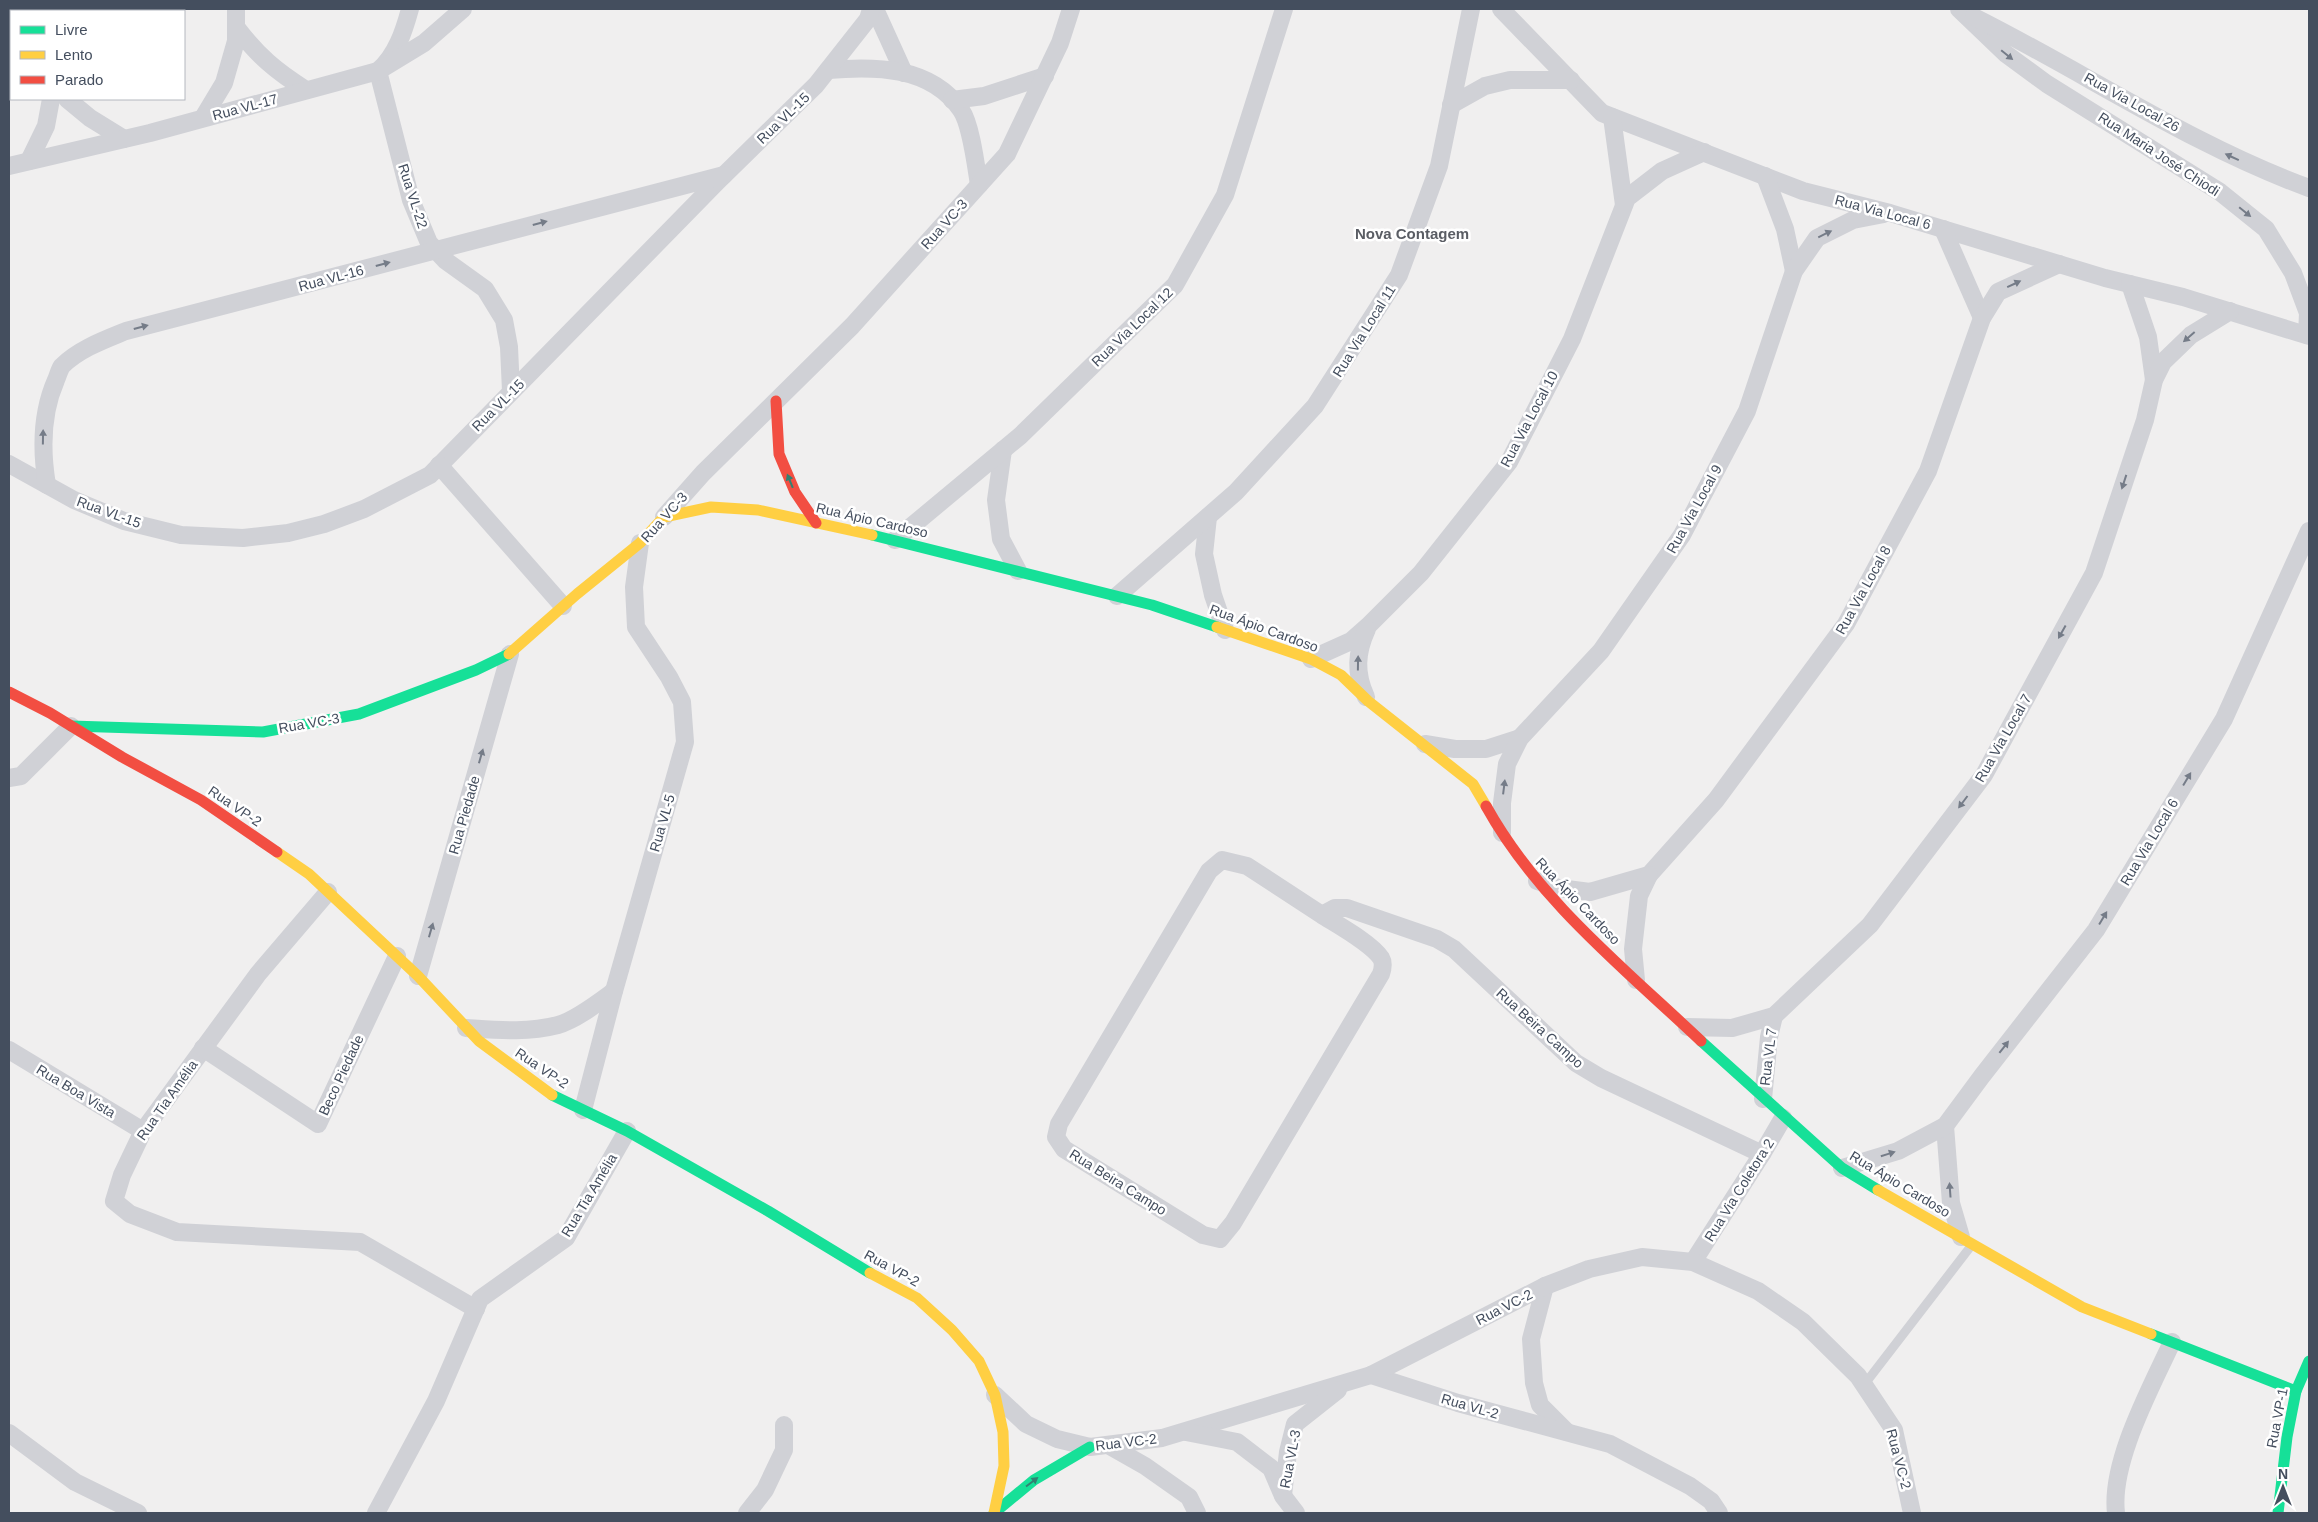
<svg xmlns="http://www.w3.org/2000/svg" width="2318" height="1522" font-family="Helvetica,sans-serif">
  <style>
    .lines { fill: none; stroke-linecap: round; stroke-linejoin: round }
    .lane { stroke: #d0d1d6; stroke-width: 9 }
    .street { stroke: #d0d1d6; stroke-width: 18 }
    .fast { stroke: #16e098; stroke-width: 11 }
    .slow { stroke: #ffcf43; stroke-width: 11 }
    .jam { stroke: #f24e42; stroke-width: 11 }
    .oneway { fill: #757c88 }
    .oneway2 { fill: #348172 }
    .labels { text-anchor: middle; stroke-width: 5; stroke-linejoin: round; paint-order: stroke }
    .street-label { font-size: 14px; fill: #444e5e; stroke: #fff }
    .neighbourhood-label { font-size: 15px; font-weight: bold; fill: #5a5d64; stroke: #fff }
  </style>
  <rect width="100%" height="100%" fill="#f0efef"/>
  <g class="lines">
    <path class="lane" d="M1864 1385 1971 1246"/>
    <g class="street">
      <path d="M39 9 40 11"/>
      <path d="M410 9C404 31 396 56 378 71L411 200 429 243 446 261 485 289 504 320 509 347 511 391"/>
      <path d="M875 9 904 73"/>
      <path d="M1501 9 1602 113 1803 191 1890 213 2105 278 2183 297 2309 336"/>
      <path d="M1959 9 2006 54 2047 84 2220 192 2266 229 2293 273 2308 313 2307 335"/>
      <path d="M1974 17C2086 73 2191 145 2309 188"/>
      <path d="M236 27C258 56 276 71 306 90"/>
      <path d="M828 70C875 66 931 66 961 110 971 124 976 166 979 185"/>
      <path d="M67 99 90 118 124 139"/>
      <path d="M952 100 984 96 1045 76"/>
      <path d="M1451 105 1485 86 1510 80H1571"/>
      <path d="M1612 117 1624 205"/>
      <path d="M203 118 224 83 236 41V9"/>
      <path d="M29 161 46 126 51 99"/>
      <path d="M9 166 150 133 378 71 424 43 463 9"/>
      <path d="M1765 176 1785 229 1794 271"/>
      <path d="M1943 229 1982 318"/>
      <path d="M2130 284 2148 337 2154 380"/>
      <path d="M1003 450 996 500 1001 539 1018 571"/>
      <path d="M9 464 74 500 124 521 181 535 243 538 288 533 324 524 364 509 430 475 717 182 816 85 868 19 871 9"/>
      <path d="M439 465 563 606"/>
      <path d="M47 485C41 449 41 414 56 380 58 376 59 370 62 366 79 349 104 340 126 331L724 175"/>
      <path d="M664 517 703 473 852 326 1007 154 1060 43 1071 9"/>
      <path d="M1208 517 1204 554 1213 595 1225 630"/>
      <path d="M895 540 1020 436 1175 285 1225 195 1284 9"/>
      <path d="M1117 596 1236 492 1315 406 1399 275 1439 166 1471 9"/>
      <path d="M1311 659 1351 641 1368 626 1421 573 1509 462 1572 339 1627 198 1662 171 1704 152"/>
      <path d="M1366 697C1355 673 1356 653 1367 629"/>
      <path d="M1425 744 1455 749H1486L1520 738"/>
      <path d="M9 778 21 776 71 726"/>
      <path d="M1502 833V803L1507 764 1520 738 1601 651 1682 535 1747 411 1794 271 1817 238 1853 220 1884 214"/>
      <path d="M1537 881 1559 888 1590 892 1649 875 1716 800 1846 624 1928 471 1982 318 1998 292 2059 264"/>
      <path d="M328 892 258 974 143 1131 122 1175 114 1201 130 1214 177 1232 360 1242 476 1309"/>
      <path d="M1322 915C1338 925 1371 943 1381 958 1384 963 1383 968 1381 974L1233 1223 1220 1239 1203 1235 1064 1149 1056 1137 1059 1124 1209 871 1222 860 1247 866 1322 915 1335 908H1347L1437 939 1454 949 1576 1063 1601 1078 1762 1154"/>
      <path d="M418 976 510 654"/>
      <path d="M1636 980 1633 949 1639 896 1649 875"/>
      <path d="M1687 1027 1732 1028 1774 1016 1870 925 1984 775 2094 573 2145 420 2154 380 2163 362 2191 335 2230 311"/>
      <path d="M466 1028C497 1030 527 1033 558 1025 576 1020 599 1002 614 991"/>
      <path d="M203 1048 318 1124 397 956"/>
      <path d="M9 1050 143 1131"/>
      <path d="M1763 1099 1769 1037 1774 1016"/>
      <path d="M583 1110 614 991 685 742 682 702 669 677 636 627 634 587 640 543"/>
      <path d="M1945 1126 1951 1203 1961 1237"/>
      <path d="M1842 1168 1898 1151 1945 1126 1982 1076 2096 930 2224 719 2309 531"/>
      <path d="M1693 1262 1762 1154 1783 1118"/>
      <path d="M1545 1286 1531 1339 1534 1383 1540 1405 1567 1432"/>
      <path d="M1371 1375 1458 1403 1610 1444 1690 1486 1711 1501 1719 1513"/>
      <path d="M995 1395 1026 1424 1057 1439 1090 1447 1162 1438 1371 1375 1545 1286 1589 1269 1642 1257 1693 1262 1758 1291 1803 1322 1858 1376 1894 1430 1912 1513"/>
      <path d="M1186 1432 1237 1442 1271 1468 1283 1496 1296 1513"/>
      <path d="M9 1433 75 1482 138 1513"/>
      <path d="M1108 1445 1145 1466 1189 1497 1197 1513"/>
      <path d="M1283 1495 1288 1452 1295 1424 1338 1390"/>
      <path d="M376 1513 436 1401 480 1299 566 1238 627 1131"/>
      <path d="M747 1513 765 1490 784 1450V1425"/>
      <path d="M2116 1513C2110 1462 2151 1388 2172 1342"/>
    </g>
    <g class="fast">
      <path d="M872 535 1152 605 1217 627"/>
      <path d="M71 726 263 732 359 714 476 670 509 654"/>
      <path d="M1701 1041 1842 1168 1878 1190"/>
      <path d="M552 1095 627 1131 768 1211 870 1273"/>
      <path d="M2151 1334 2296 1391"/>
      <path d="M994 1513 1034 1480 1090 1447"/>
      <path d="M2278 1513 2287 1437 2296 1391 2309 1361"/>
    </g>
    <g class="slow">
      <path d="M1217 627 1311 659 1341 675 1368 701 1473 784 1486 806"/>
      <path d="M509 654 577 594 640 543 664 517 711 507 758 510 872 535"/>
      <path d="M277 852 309 874 418 976 479 1041 552 1095"/>
      <path d="M1878 1190 2082 1307 2151 1334"/>
      <path d="M870 1273 917 1298 952 1330 979 1361 995 1395 1003 1432 1004 1466 994 1513"/>
    </g>
    <g class="jam">
      <path d="M776 401 779 454 795 492 816 523"/>
      <path d="M9 692 50 713 122 757 201 800 277 852"/>
      <path d="M1486 806C1538 900 1624 968 1701 1041"/>
    </g>
  </g>
  <defs><path id="oneway-solid" d="M-6-.8H1V-3.2L6.5 0L1 3.2V.8H-6Z" transform="scale(1.25)"/></defs>
  <g class="oneway">
    <use href="#oneway-solid" transform="translate(2007 55) rotate(39)"/>
    <use href="#oneway-solid" transform="translate(2232 157) rotate(-155)"/>
    <use href="#oneway-solid" transform="translate(2245 212) rotate(39)"/>
    <use href="#oneway-solid" transform="translate(540 223) rotate(-15)"/>
    <use href="#oneway-solid" transform="translate(1825 234) rotate(-26)"/>
    <use href="#oneway-solid" transform="translate(383 264) rotate(-15)"/>
    <use href="#oneway-solid" transform="translate(2014 284) rotate(-25)"/>
    <use href="#oneway-solid" transform="translate(141 327) rotate(-15)"/>
    <use href="#oneway-solid" transform="translate(2189 337) rotate(139)"/>
    <use href="#oneway-solid" transform="translate(43 437) rotate(-89)"/>
    <use href="#oneway-solid" transform="translate(2124 482) rotate(108)"/>
    <use href="#oneway-solid" transform="translate(2062 632) rotate(119)"/>
    <use href="#oneway-solid" transform="translate(1358 663) rotate(-89)"/>
    <use href="#oneway-solid" transform="translate(481 756) rotate(-74)"/>
    <use href="#oneway-solid" transform="translate(2187 779) rotate(-59)"/>
    <use href="#oneway-solid" transform="translate(1504 787) rotate(-83)"/>
    <use href="#oneway-solid" transform="translate(1963 802) rotate(127)"/>
    <use href="#oneway-solid" transform="translate(2103 918) rotate(-59)"/>
    <use href="#oneway-solid" transform="translate(431 930) rotate(-74)"/>
    <use href="#oneway-solid" transform="translate(2004 1047) rotate(-52)"/>
    <use href="#oneway-solid" transform="translate(1888 1154) rotate(-17)"/>
    <use href="#oneway-solid" transform="translate(1950 1190) rotate(-94)"/>
  </g>
  <g class="oneway2">
    <use href="#oneway-solid" transform="translate(790 481) rotate(-112)"/>
    <use href="#oneway-solid" transform="translate(1032 1482) rotate(-37)"/>
  </g>
  <g class="labels">
    <g class="street-label">
      <text transform="translate(2132 102) rotate(29)" y="5">Rua Via Local 26</text>
      <text transform="translate(245 107) rotate(-15)" y="5">Rua VL-17</text>
      <text transform="translate(783 118) rotate(-44)" y="5">Rua VL-15</text>
      <text transform="translate(2159 154) rotate(33)" y="5">Rua Maria José Chiodi</text>
      <text transform="translate(413 196) rotate(72)" y="5">Rua VL-22</text>
      <text transform="translate(1883 212) rotate(15)" y="5">Rua Via Local 6</text>
      <text transform="translate(944 224) rotate(-48)" y="5">Rua VC-3</text>
      <text transform="translate(331 278) rotate(-15)" y="5">Rua VL-16</text>
      <text transform="translate(1132 327) rotate(-44)" y="5">Rua Via Local 12</text>
      <text transform="translate(1364 331) rotate(-58)" y="5">Rua Via Local 11</text>
      <text transform="translate(498 405) rotate(-45)" y="5">Rua VL-15</text>
      <text transform="translate(1529 419) rotate(-62)" y="5">Rua Via Local 10</text>
      <text transform="translate(1694 509) rotate(-61)" y="5">Rua Via Local 9</text>
      <text transform="translate(109 512) rotate(20)" y="5">Rua VL-15</text>
      <text transform="translate(664 517) rotate(-48)" y="5">Rua VC-3</text>
      <text transform="translate(872 520) rotate(13)" y="5">Rua Ápio Cardoso</text>
      <text transform="translate(1863 590) rotate(-61)" y="5">Rua Via Local 8</text>
      <text transform="translate(1264 628) rotate(20)" y="5">Rua Ápio Cardoso</text>
      <text transform="translate(309 723) rotate(-10)" y="5">Rua VC-3</text>
      <text transform="translate(2003 738) rotate(-60)" y="5">Rua Via Local 7</text>
      <text transform="translate(235 806) rotate(34)" y="5">Rua VP-2</text>
      <text transform="translate(464 815) rotate(-74)" y="5">Rua Piedade</text>
      <text transform="translate(662 823) rotate(-74)" y="5">Rua VL-5</text>
      <text transform="translate(2149 842) rotate(-59)" y="5">Rua Via Local 6</text>
      <text transform="translate(1578 901) rotate(46)" y="5">Rua Ápio Cardoso</text>
      <text transform="translate(1540 1028) rotate(42)" y="5">Rua Beira Campo</text>
      <text transform="translate(1768 1057) rotate(-83)" y="5">Rua VL 7</text>
      <text transform="translate(542 1068) rotate(34)" y="5">Rua VP-2</text>
      <text transform="translate(341 1075) rotate(-65)" y="5">Beco Piedade</text>
      <text transform="translate(76 1091) rotate(31)" y="5">Rua Boa Vista</text>
      <text transform="translate(167 1100) rotate(-55)" y="5">Rua Tia Amélia</text>
      <text transform="translate(1118 1182) rotate(32)" y="5">Rua Beira Campo</text>
      <text transform="translate(1900 1184) rotate(31)" y="5">Rua Ápio Cardoso</text>
      <text transform="translate(1739 1190) rotate(-58)" y="5">Rua Via Coletora 2</text>
      <text transform="translate(589 1195) rotate(-59)" y="5">Rua Tia Amélia</text>
      <text transform="translate(892 1268) rotate(29)" y="5">Rua VP-2</text>
      <text transform="translate(1504 1307) rotate(-27)" y="5">Rua VC-2</text>
      <text transform="translate(1470 1406) rotate(16)" y="5">Rua VL-2</text>
      <text transform="translate(2277 1418) rotate(-79)" y="5">Rua VP-1</text>
      <text transform="translate(1126 1442) rotate(-7)" y="5">Rua VC-2</text>
      <text transform="translate(1290 1459) rotate(-79)" y="5">Rua VL-3</text>
      <text transform="translate(1899 1459) rotate(75)" y="5">Rua VC-2</text>
    </g>
    <g class="neighbourhood-label">
      <text x="1412" y="239">Nova Contagem</text>
    </g>
  </g>
  <rect width="2318" height="1522" fill="none" stroke="#444e5e" stroke-width="20"/>
  <rect x="10" y="10" width="175" height="90" fill="#ffffff" stroke="#b4b8bf"/>
  <rect x="20" y="26" width="25" height="8" fill="#16e098" stroke="#b4b8bf"/>
  <text x="55" y="35" font-size="15" fill="#444e5e">Livre</text>
  <rect x="20" y="51" width="25" height="8" fill="#ffcf43" stroke="#b4b8bf"/>
  <text x="55" y="60" font-size="15" fill="#444e5e">Lento</text>
  <rect x="20" y="76" width="25" height="8" fill="#f24e42" stroke="#b4b8bf"/>
  <text x="55" y="85" font-size="15" fill="#444e5e">Parado</text>
  <g transform="translate(2283 1487)" stroke="#ffffff" stroke-width="4" paint-order="stroke">
  <path d="M0-4L9 19L0 12L-9 19Z" fill="#444e5e"/>
  <text y="-8" font-size="14" font-weight="bold" text-anchor="middle" fill="#444e5e">N</text>
  </g>
</svg>
